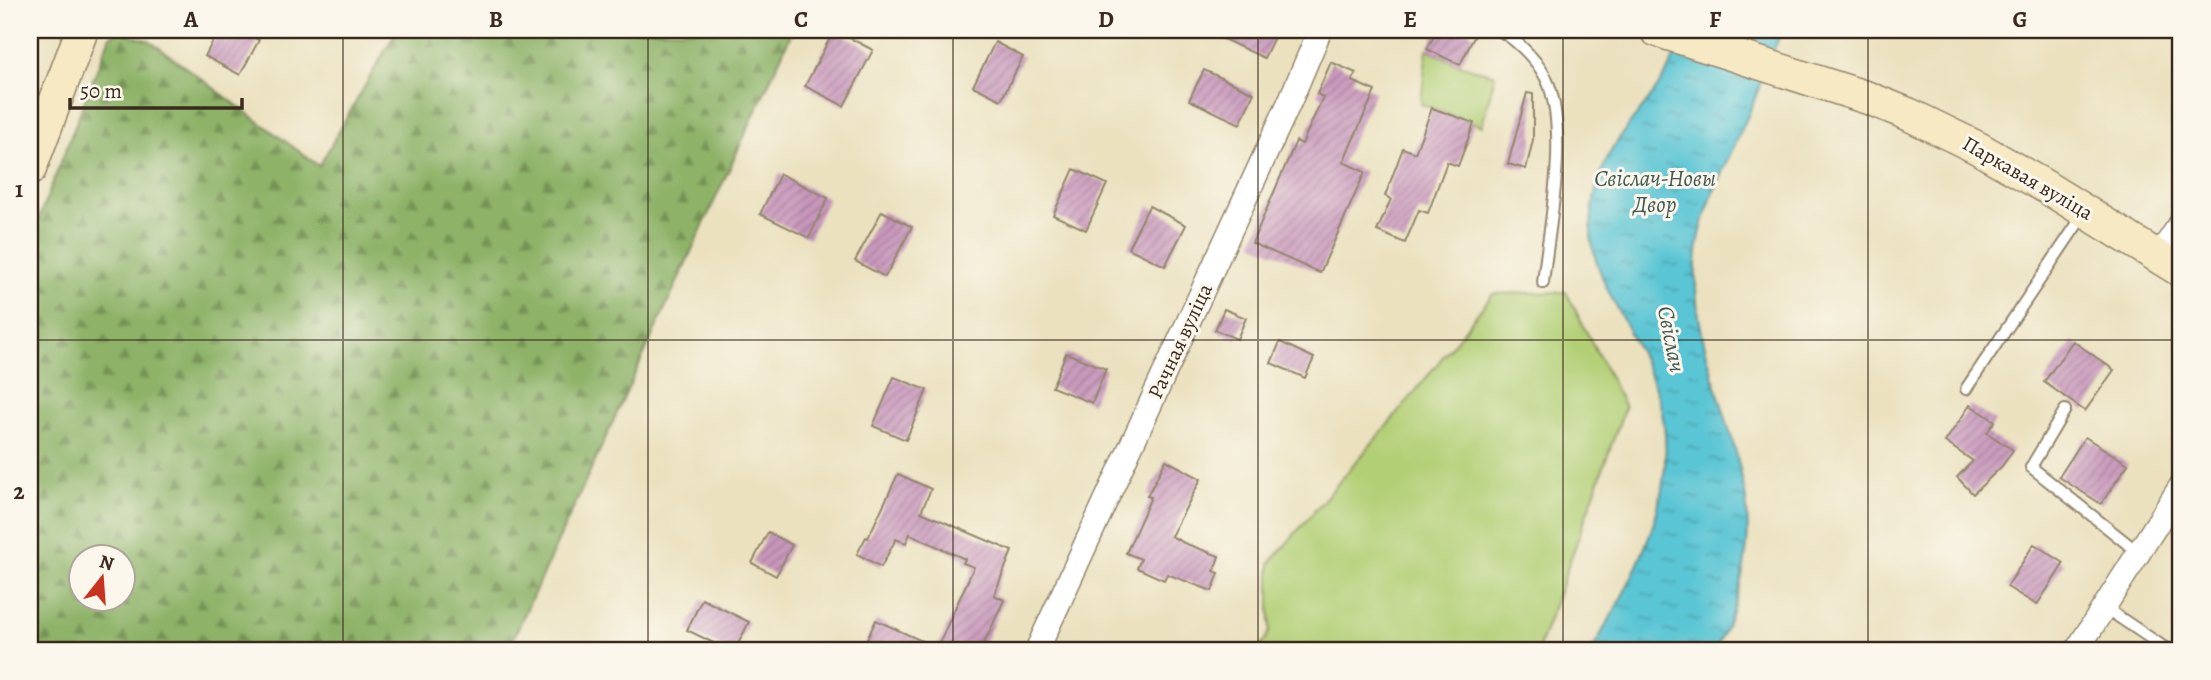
<svg xmlns="http://www.w3.org/2000/svg" width="2211" height="680" font-family="Alegreya,serif">
  <style>
    .green { fill: #b2cf76; stroke: #767c4a; stroke-width: 2 }
    .forest { fill: url(#forest-firs); stroke: #646e42; stroke-width: 2; fill-rule: evenodd }
    .water { fill: url(#water-ripples); stroke: #4a7879; stroke-width: 2 }
    .building { fill: url(#building-hatch) }
    .lines { fill: none; stroke-linecap: round; stroke-linejoin: round }
    .lane-casing { stroke: #93866e; stroke-width: 14 }
    .street-casing { stroke: #93866e; stroke-width: 26 }
    .secondary-casing { stroke: #93866e; stroke-width: 35 }
    .lane { stroke: #fff; stroke-width: 10 }
    .street { stroke: #fff; stroke-width: 23 }
    .secondary { stroke: #f6e9c3; stroke-width: 32 }
    .grid { fill: none; stroke: #3b2a1e; stroke-width: 2; stroke-opacity: 0.55 }
    .labels { text-anchor: middle; stroke-width: 6; stroke-linejoin: round; paint-order: stroke }
    .street-label { font-size: 21px; fill: #3b2a1e; stroke: #fbf7ec }
    .water-label { font-size: 23px; font-style: italic; fill: #445855; stroke: #fbf7ec }
    .neatline { fill: none; stroke: #3b2a1e; stroke-width: 2.5 }
    .grid-label { font-size: 23px; text-anchor: middle; font-weight: bold; fill: #3b2a1e }
  </style>
  <defs>
    <pattern id="forest-firs" width="22" height="20" patternUnits="userSpaceOnUse" patternTransform="scale(1.75)"><rect width="22" height="20" fill="#8db267"/><path d="M5 1l3.5 6h-7zM16 11l3.5 6h-7z" fill="#749154"/></pattern>
    <pattern id="water-ripples" width="26" height="14" patternUnits="userSpaceOnUse" patternTransform="scale(1.75)"><rect width="26" height="14" fill="#5ac5d4"/><path d="M2 4q2-2 4 0t4 0M15 11q2-2 4 0t4 0" fill="none" stroke="#4ca0ab"/></pattern>
    <pattern id="building-hatch" width="6" height="6" patternUnits="userSpaceOnUse" patternTransform="scale(1.75)"><rect width="6" height="6" fill="#c897bc"/><path d="M-1 1l2-2M0 6l6-6M5 7l2-2" fill="none" stroke="#a47b98"/></pattern>
  </defs>
  <rect width="100%" height="100%" fill="#fbf7ec"/>
  <filter id="ink" filterUnits="userSpaceOnUse"><feTurbulence type="fractalNoise" baseFrequency=".0143" numOctaves="2"/><feDisplacementMap in="SourceGraphic" scale="14" xChannelSelector="R" yChannelSelector="G"/><feConvolveMatrix kernelMatrix="1 2 1 2 8 2 1 2 1" color-interpolation-filters="sRGB"/></filter>
  <filter id="wash" filterUnits="userSpaceOnUse"><feTurbulence type="fractalNoise" baseFrequency=".00686" numOctaves="4" result="noise"/><feDisplacementMap in="SourceGraphic" scale="28" xChannelSelector="R" yChannelSelector="G"/><feGaussianBlur stdDeviation="1.57" result="paint"/><feColorMatrix in="noise" values="0 0 0 0 0 0 0 0 0 0 0 0 0 0 0 0 0 1.4 0 .05"/><feComposite in="paint" operator="in"/></filter>
  <g filter="url(#wash)">
    <rect width="100%" height="100%" fill="#ebe1bf"/>
    <g class="green">
      <path d="M1427 49 1460 65 1495 75 1482 126 1421 104Z"/>
      <path d="M1566 292 1625 407 1538 650H1259L1270 631V563L1402 408 1493 294Z"/>
    </g>
    <path class="forest" d="M397 30H793L508 650H30V241L110 36 120 32 150 41 319 166ZM80 558H122V600H80Z"/>
    <path class="water" d="M1683 30H1783C1769 55 1762 82 1751 108 1731 158 1699 208 1696 263 1691 346 1735 421 1746 501 1753 551 1738 607 1715 650H1592C1633 579 1677 503 1663 417 1658 389 1645 363 1632 337 1617 307 1590 263 1591 229 1592 204 1597 179 1608 157 1623 126 1650 104 1666 74 1674 60 1679 45 1683 30Z"/>
    <g id="blocks">
      <g class="building">
        <path d="M219 30H240L259 40 240 75 205 56Z"/>
        <path d="M834 30 873 50 844 106 805 86Z"/>
        <path d="M1204 30H1265L1275 35 1264 58Z"/>
        <path d="M1437 30H1465L1475 35 1460 65 1427 49Z"/>
        <path d="M995 42 1023 57 1001 100 973 86Z"/>
        <path d="M1331 62 1356 73 1352 81 1375 91 1343 162 1365 172 1320 273 1252 243 1296 141 1302 144 1323 97 1317 94Z"/>
        <path d="M1204 70 1254 93 1240 124 1189 100Z"/>
        <path d="M1527 93 1533 94V140L1526 169 1508 164Z"/>
        <path d="M1432 108 1474 123 1458 166 1447 162 1428 213 1419 210 1405 243 1377 231 1391 199 1385 196 1403 148 1415 153Z"/>
        <path d="M1074 169 1107 184 1086 230 1053 215Z"/>
        <path d="M780 174 828 198 809 238 760 214Z"/>
        <path d="M1149 206 1186 225 1165 266 1128 248Z"/>
        <path d="M882 211 912 227 885 277 855 261Z"/>
        <path d="M1224 309 1246 318 1237 339 1215 330Z"/>
        <path d="M2073 341 2114 370 2085 411 2044 382Z"/>
        <path d="M1280 342 1314 358 1305 378 1271 363Z"/>
        <path d="M1066 353 1106 369 1092 403 1052 387Z"/>
        <path d="M894 377 927 390 906 440 873 426Z"/>
        <path d="M1970 405 1995 421 1987 433 2013 450 2002 466 1973 494 1957 477 1973 461 1945 442Z"/>
        <path d="M2085 437 2128 464 2101 504 2059 477Z"/>
        <path d="M1166 460 1201 479 1171 536 1184 543 1219 556 1214 571 1219 573 1212 591 1167 574 1164 580 1137 568 1141 559 1126 553 1151 497 1147 496Z"/>
        <path d="M898 474 931 489 921 512 1012 551 994 595 1004 600 981 650H862L876 620 937 648 974 567 963 563 965 559 910 534 906 543 896 539 881 567 857 554 866 537 868 538Z"/>
        <path d="M768 532 792 545 776 576 752 563Z"/>
        <path d="M2034 544 2064 563 2037 605 2007 587Z"/>
        <path d="M702 599 749 622 735 650H728L687 630Z"/>
      </g>
    </g>
  </g>
  <g filter="url(#ink)">
    <use href="#blocks" fill-opacity="0" stroke="#93866e" stroke-width="2"/>
    <g class="lines">
      <defs>
        <g id="lane">
          <path d="M1499 30C1519 41 1541 64 1549 85 1568 140 1549 226 1543 283"/>
          <path d="M1966 389 2084 214"/>
          <path d="M2065 410 2031 467 2139 553"/>
          <path d="M2104 607 2168 650"/>
        </g>
        <g id="street">
          <path d="M2159 256 2181 223"/>
          <path d="M1037 650 1290 101 1320 30"/>
          <path d="M2077 650 2181 486"/>
        </g>
        <g id="secondary">
          <path d="M1656 30 1868 98 1908 114 1978 148 2046 187 2181 271"/>
          <path d="M30 169 82 30"/>
        </g>
      </defs>
      <use href="#lane" class="lane-casing"/>
      <use href="#street" class="street-casing"/>
      <use href="#secondary" class="secondary-casing"/>
      <use href="#lane" class="lane"/>
      <use href="#street" class="street"/>
      <use href="#secondary" class="secondary"/>
    </g>
  </g>
  <path class="grid" d="M343 30V650M648 30V650M953 30V650M1258 30V650M1563 30V650M1868 30V650M30 340H2181"/>
  <g class="labels">
    <g class="street-label">
      <text transform="translate(2028 178) rotate(30)" y="7">Паркавая вуліца</text>
      <text transform="translate(1180 341) rotate(-65)" y="7">Рачная вуліца</text>
    </g>
    <g class="water-label">
      <text x="1655" y="186">Свіслач-Новы<tspan x="1655" dy="26">Двор</tspan></text>
      <text transform="translate(1672 339) rotate(79)" y="8">Свіслач</text>
    </g>
  </g>
  <rect width="2211" height="680" fill="none" stroke="#fbf7ec" stroke-width="77"/>
  <g transform="translate(102 578) rotate(17)"><circle r="33" fill="#fbf7ec" stroke="#aea59a" stroke-width="2"/>
  <path d="M0-5L12 26L0 18L-12 26Z" fill="#c8321e"/>
  <text y="-10" font-size="19" font-weight="bold" text-anchor="middle" fill="#3b2a1e">N</text>
  </g>
  <path d="M70 98v10h172v-10" fill="none" stroke="#3b2a1e" stroke-width="3.5"/>
  <text x="80" y="98" font-size="21" fill="#3b2a1e" stroke="#fbf7ec" stroke-width="5" paint-order="stroke">50 m</text>
  <rect x="38" y="38" width="2134" height="604" class="neatline"/>
  <g class="grid-label">
    <text x="191" y="27">A</text>
    <text x="496" y="27">B</text>
    <text x="801" y="27">C</text>
    <text x="1106" y="27">D</text>
    <text x="1410" y="27">E</text>
    <text x="1715" y="27">F</text>
    <text x="2020" y="27">G</text>
    <text x="19" y="197">1</text>
    <text x="19" y="499">2</text>
  </g>
</svg>
